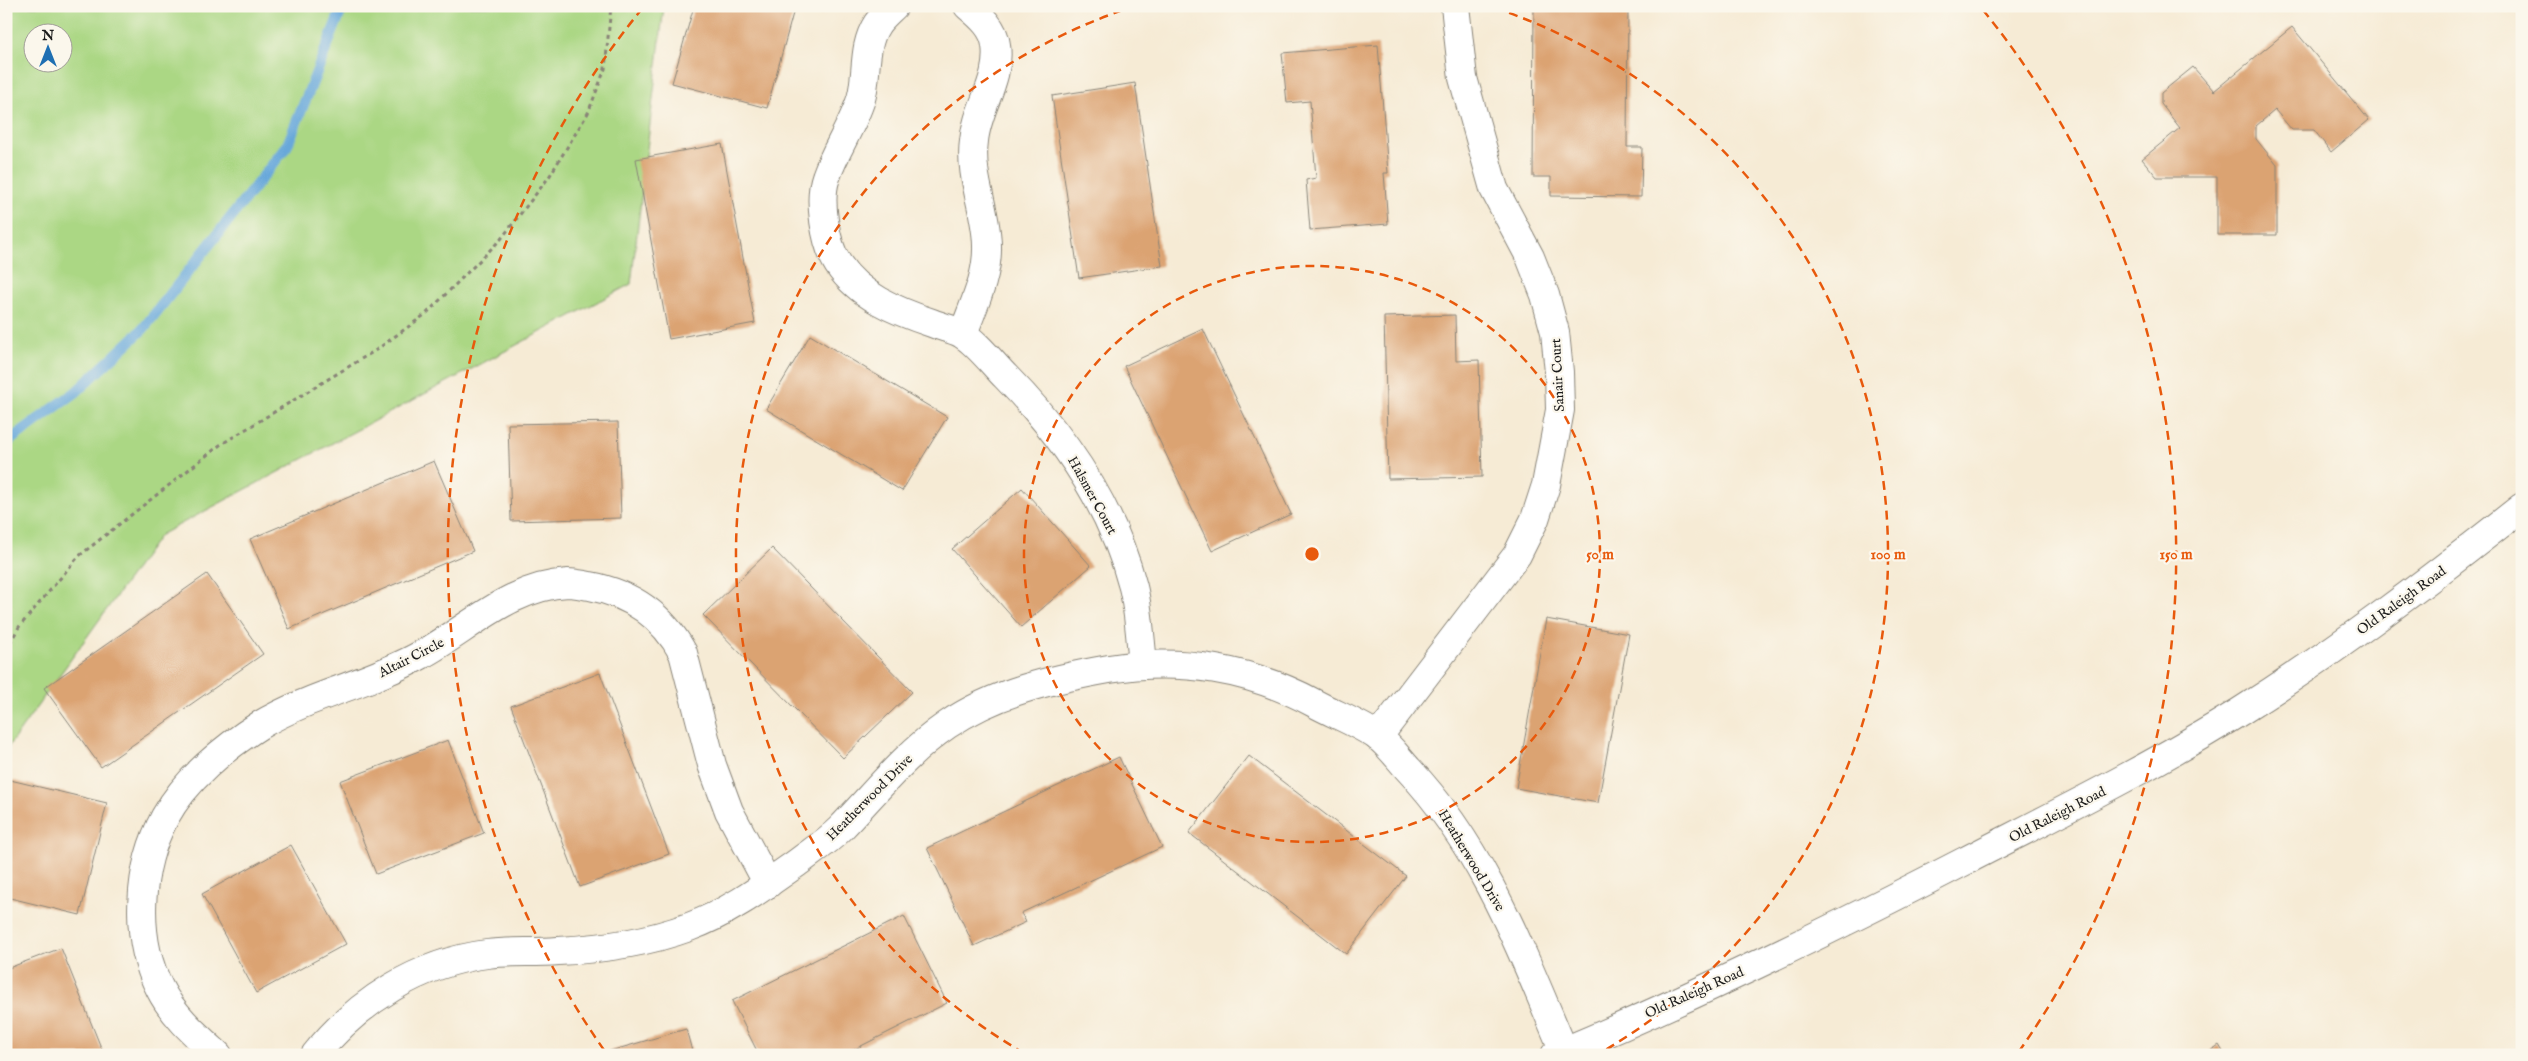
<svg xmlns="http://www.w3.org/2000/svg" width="2528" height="1061" font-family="'IM FELL English',serif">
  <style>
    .green { fill: #abd784; stroke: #647a50; fill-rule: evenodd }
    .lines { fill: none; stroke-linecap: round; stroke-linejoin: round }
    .stream { stroke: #67a8da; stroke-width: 11 }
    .building { fill: #dba372 }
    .minor-casing { stroke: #898478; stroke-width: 30 }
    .secondary-casing { stroke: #898478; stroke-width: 30 }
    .path { stroke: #898478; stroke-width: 3; stroke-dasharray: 4 4; stroke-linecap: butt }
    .minor { stroke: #fff; stroke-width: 28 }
    .secondary { stroke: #fff; stroke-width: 28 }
    .ring { fill: none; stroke: #e8590c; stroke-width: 2.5; stroke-dasharray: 9 6 }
    .labels { text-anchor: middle; stroke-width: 4.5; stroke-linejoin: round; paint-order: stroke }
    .street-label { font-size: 14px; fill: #1c1c1c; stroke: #fbf7ec }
    .centre { fill: #e8590c; stroke: #fbf7ec; stroke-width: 2.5 }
    .ring-label { font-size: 15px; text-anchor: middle; font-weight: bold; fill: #e8590c; stroke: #fbf7ec; stroke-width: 4.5; stroke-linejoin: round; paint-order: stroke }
  </style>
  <rect width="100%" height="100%" fill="#fbf7ec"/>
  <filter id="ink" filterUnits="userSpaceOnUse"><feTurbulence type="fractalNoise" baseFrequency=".02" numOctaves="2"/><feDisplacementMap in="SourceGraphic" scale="10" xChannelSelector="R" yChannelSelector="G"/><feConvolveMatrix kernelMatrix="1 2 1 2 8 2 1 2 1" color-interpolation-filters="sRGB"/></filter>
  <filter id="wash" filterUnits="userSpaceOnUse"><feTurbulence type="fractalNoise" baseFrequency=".0096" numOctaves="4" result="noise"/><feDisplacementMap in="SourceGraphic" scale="20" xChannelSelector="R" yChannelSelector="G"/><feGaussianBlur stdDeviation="1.12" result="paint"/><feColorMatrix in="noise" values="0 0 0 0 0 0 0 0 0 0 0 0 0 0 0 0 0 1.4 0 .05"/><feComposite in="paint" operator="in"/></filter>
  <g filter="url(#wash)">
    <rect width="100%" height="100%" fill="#f6ebd5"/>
    <path class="green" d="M6 6H664L631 284 160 535 6 750ZM32 32H62V62H32Z"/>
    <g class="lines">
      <path class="stream" d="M6 443 76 392 143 329 287 146 343 6"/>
    </g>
    <g id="blocks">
      <g class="building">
        <path d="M694 6H795L767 108 672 83Z"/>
        <path d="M1534 6H1628L1627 147H1642L1641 197 1551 196V177H1533Z"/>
        <path d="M2292 27 2369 120 2331 152 2314 130H2292L2275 110 2256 126V139L2277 165V235H2217V177H2157L2142 159 2180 128 2161 104V93L2193 67 2214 91Z"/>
        <path d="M1378 45 1388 173H1384L1388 224 1310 230 1306 180 1316 178 1310 101 1287 103 1282 53Z"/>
        <path d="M1135 83 1162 266 1079 278 1052 96Z"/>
        <path d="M722 144 755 323 669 339 636 159Z"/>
        <path d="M1455 315 1456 361 1479 360 1482 477 1388 479 1384 317Z"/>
        <path d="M1203 329 1291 514 1212 551 1124 366Z"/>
        <path d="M810 335 947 417 902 491 766 409Z"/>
        <path d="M618 422 621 518 511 521 508 424Z"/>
        <path d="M434 461 473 551 289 629 250 539Z"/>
        <path d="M1022 488 1091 566 1021 627 952 549Z"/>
        <path d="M772 548 912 692 843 758 703 615Z"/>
        <path d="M207 574 263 654 101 767 44 688Z"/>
        <path d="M1546 619 1629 634 1598 803 1516 788Z"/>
        <path d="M600 673 669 854 580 887 511 706Z"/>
        <path d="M448 740 484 833 376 874 340 781Z"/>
        <path d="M1249 756 1406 876 1346 954 1189 833Z"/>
        <path d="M1119 757 1162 847 1021 913 1026 922 974 946 927 848Z"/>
        <path d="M6 779 107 803 80 915 6 897Z"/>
        <path d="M291 845 346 944 256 993 202 894Z"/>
        <path d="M904 916 947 1003 843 1055H759L732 1001Z"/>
        <path d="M61 948 104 1055H6V969Z"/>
        <path d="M686 1029 693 1055H600V1054Z"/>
        <path d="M2219 1045 2225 1055H2204Z"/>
      </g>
    </g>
  </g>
  <g filter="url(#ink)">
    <use href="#blocks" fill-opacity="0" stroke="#898478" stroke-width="1"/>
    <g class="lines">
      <defs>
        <g id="minor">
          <path d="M894 6C888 12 881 18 877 24 862 47 868 75 861 99 852 127 835 150 826 177 818 199 825 244 838 264 859 296 896 311 932 323 941 327 954 329 962 334 976 342 994 365 1006 377 1064 436 1112 506 1133 587 1139 611 1140 638 1143 663"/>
          <path d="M963 334C973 306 988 277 987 246 987 211 969 177 974 141 977 107 1001 80 996 45 994 28 981 17 968 6"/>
          <path d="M1378 737 1517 555 1535 519 1546 485 1560 410 1559 372 1555 332 1545 295 1530 257 1494 189 1463 78 1455 6"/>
          <path d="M218 1055C196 1035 173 1015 160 989 133 937 138 867 165 817 185 780 225 747 260 725 310 695 368 684 419 656 468 630 509 586 568 583 575 583 583 585 590 586 632 594 663 616 683 653L712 765 729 811 768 884"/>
          <path d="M315 1055C358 1001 419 963 487 954 510 951 534 953 558 951 602 949 648 942 689 927 728 913 763 887 797 863 811 852 827 842 840 829 875 793 905 754 947 725 995 692 1053 679 1109 669 1180 657 1251 669 1314 703 1334 714 1358 723 1377 736 1389 745 1399 759 1409 770 1484 849 1522 953 1564 1051"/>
        </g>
        <path id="secondary" d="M1555 1055C1695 997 1831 930 1965 861 2058 813 2152 767 2241 711 2339 649 2431 579 2522 507"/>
      </defs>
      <use href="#minor" class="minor-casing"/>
      <use href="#secondary" class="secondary-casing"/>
      <path class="path" d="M6 650 19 627 79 556 220 445 376 350 426 314 501 239 549 177 588 113 605 69 611 6"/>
      <use href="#minor" class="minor"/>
      <use href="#secondary" class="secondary"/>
    </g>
  </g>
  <g class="ring">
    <circle cx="1312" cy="554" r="288"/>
    <path d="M1024 1053A576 576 0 0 1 1129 8M1495 8A576 576 0 0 1 1600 1053"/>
    <path d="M604 1050A864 864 0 0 1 641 10M1983 10A864 864 0 0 1 2020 1050"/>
  </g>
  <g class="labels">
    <g class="street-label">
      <text transform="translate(1557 375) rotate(-93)" y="5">Sanair Court</text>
      <text transform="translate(1093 495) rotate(61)" y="5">Halsmer Court</text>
      <text transform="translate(2401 600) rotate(-36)" y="5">Old Raleigh Road</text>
      <text transform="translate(411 657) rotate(-27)" y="5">Altair Circle</text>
      <text transform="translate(869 797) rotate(-45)" y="5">Heatherwood Drive</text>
      <text transform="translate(2057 814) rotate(-27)" y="5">Old Raleigh Road</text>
      <text transform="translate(1472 860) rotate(59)" y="5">Heatherwood Drive</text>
      <text transform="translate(1694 992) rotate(-24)" y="5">Old Raleigh Road</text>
    </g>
  </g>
  <circle cx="1312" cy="554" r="8" class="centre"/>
  <g class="ring-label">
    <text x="1600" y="559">50 m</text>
    <text x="1888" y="559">100 m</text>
    <text x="2176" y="559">150 m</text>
  </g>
  <rect width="2528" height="1061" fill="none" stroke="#fbf7ec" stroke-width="25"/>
  <g transform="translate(48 48)"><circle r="24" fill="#fbf7ec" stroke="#a29f99"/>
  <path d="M0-4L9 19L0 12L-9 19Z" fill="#1f6fb2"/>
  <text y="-8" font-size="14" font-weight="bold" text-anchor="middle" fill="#1c1c1c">N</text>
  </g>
</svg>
